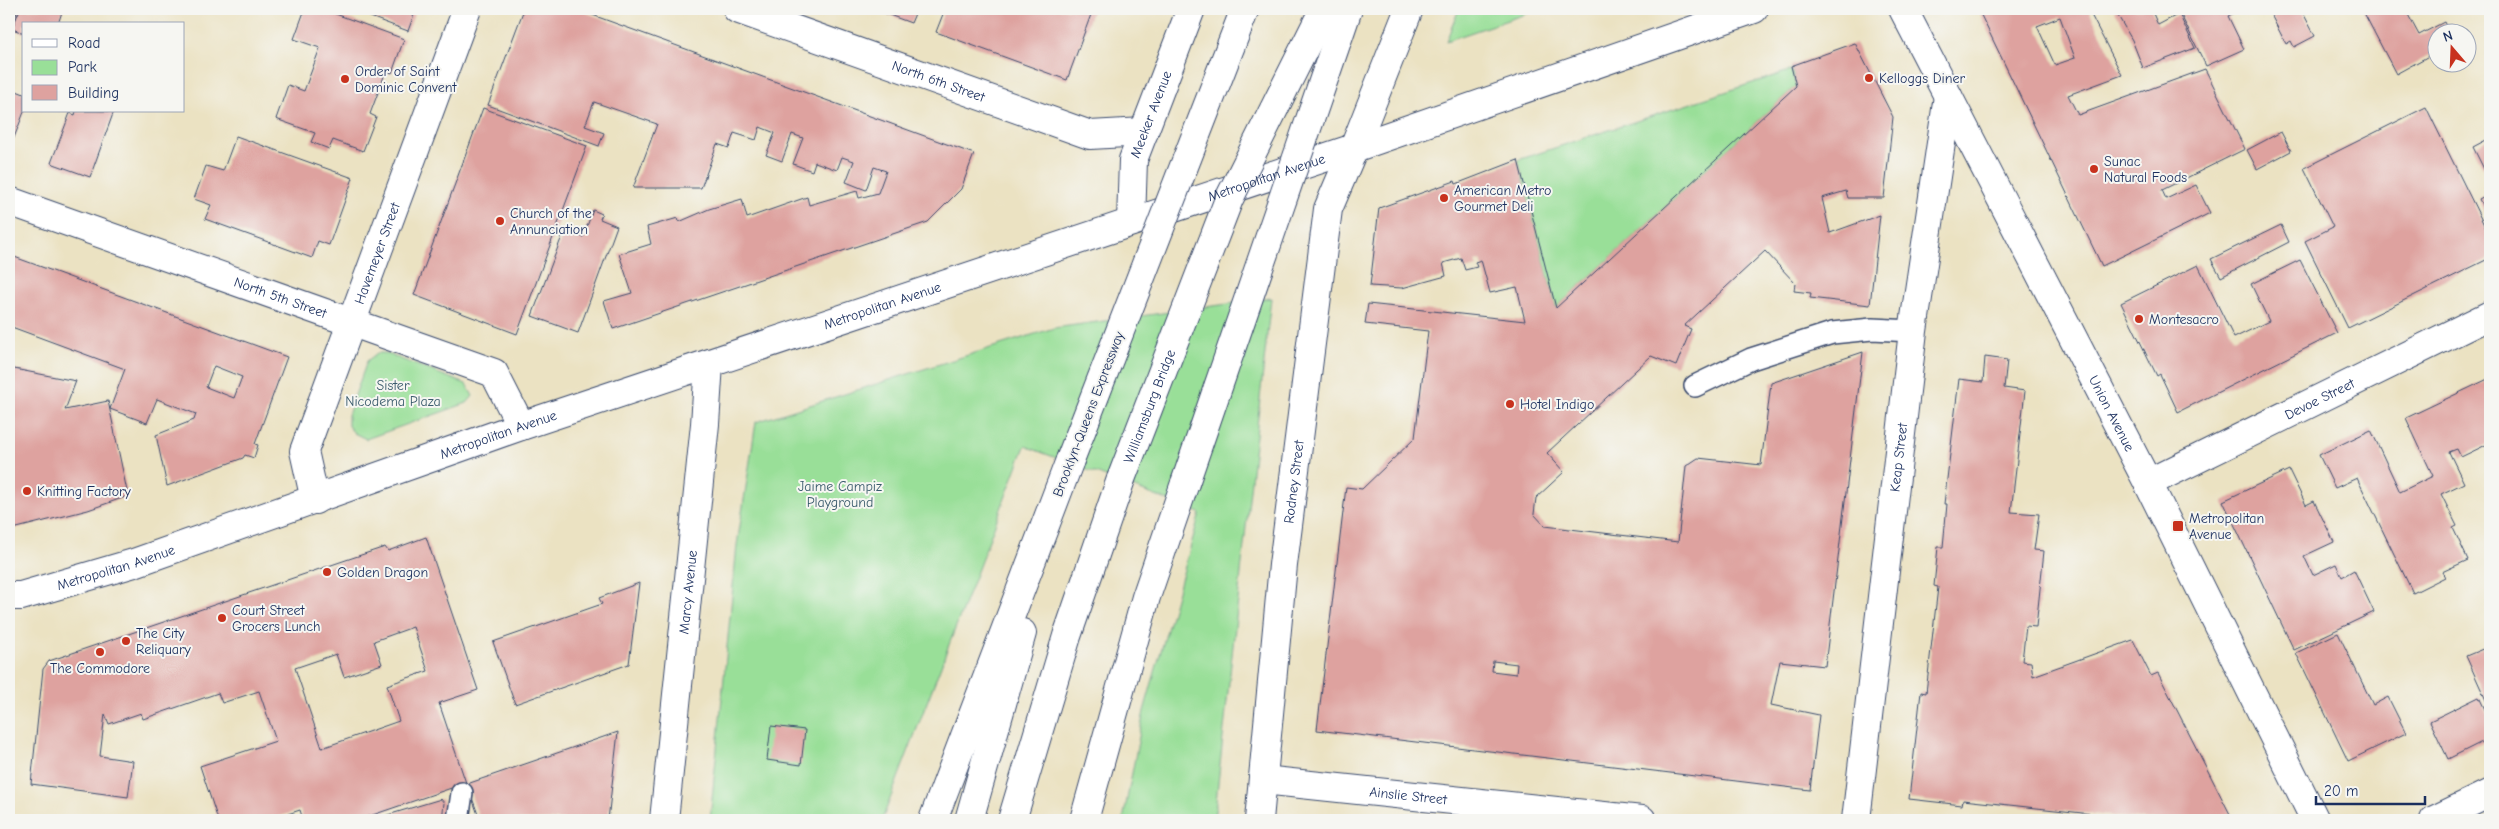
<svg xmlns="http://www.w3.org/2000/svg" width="2499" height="829" font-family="'Comic Neue',sans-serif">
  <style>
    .green { fill: #99df98; stroke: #5a877b }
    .building { fill: #dea29f; fill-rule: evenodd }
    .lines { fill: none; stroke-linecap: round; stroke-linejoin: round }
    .lane-casing { stroke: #3a4a6d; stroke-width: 24 }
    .street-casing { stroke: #3a4a6d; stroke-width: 30 }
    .secondary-casing { stroke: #3a4a6d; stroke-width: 30 }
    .highway-casing { stroke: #3a4a6d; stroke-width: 30 }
    .lane { stroke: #fff; stroke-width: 21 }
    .street { stroke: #fff; stroke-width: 28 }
    .secondary { stroke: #fff; stroke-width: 28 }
    .highway { stroke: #fff; stroke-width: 28 }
    .highway-bridge-casing { stroke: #3a4a6d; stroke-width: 30; stroke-linecap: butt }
    .highway-bridge { stroke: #fff; stroke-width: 28 }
    .poi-dot { fill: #c8321e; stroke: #f6f6f2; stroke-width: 2 }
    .labels { text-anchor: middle; stroke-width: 4; stroke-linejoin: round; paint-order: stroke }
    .poi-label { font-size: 14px; fill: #1b2f5e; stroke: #f6f6f2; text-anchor: start }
    .street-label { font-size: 14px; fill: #1b2f5e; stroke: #f6f6f2 }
    .park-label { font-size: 14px; fill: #3a5b6c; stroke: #f6f6f2 }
  </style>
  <rect width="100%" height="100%" fill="#f6f6f2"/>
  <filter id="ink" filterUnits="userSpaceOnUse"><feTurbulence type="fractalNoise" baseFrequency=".02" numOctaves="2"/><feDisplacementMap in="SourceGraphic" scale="10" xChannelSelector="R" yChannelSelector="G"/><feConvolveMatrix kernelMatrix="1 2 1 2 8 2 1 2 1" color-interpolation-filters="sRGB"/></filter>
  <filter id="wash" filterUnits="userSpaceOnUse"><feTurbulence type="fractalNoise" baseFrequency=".0096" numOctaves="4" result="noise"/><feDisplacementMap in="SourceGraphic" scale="20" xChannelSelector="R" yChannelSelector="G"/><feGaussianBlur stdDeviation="1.12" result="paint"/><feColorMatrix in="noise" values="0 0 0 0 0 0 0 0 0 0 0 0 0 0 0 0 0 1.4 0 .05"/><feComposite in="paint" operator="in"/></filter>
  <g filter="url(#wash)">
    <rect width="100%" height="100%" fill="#ebe2c2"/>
    <g class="green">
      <path d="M1459 9H1540L1446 41Z"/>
      <path d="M1792 70 1796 86 1556 308 1518 160Z"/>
      <path d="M1271 298 1214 820H1123L1144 711 1200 513 1025 446 882 820H710L737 545 756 422 1054 328Z"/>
      <path d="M377 353H385L466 384 473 396 467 403 366 439 354 433 348 426V415L367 361Z"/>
    </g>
    <g id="blocks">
      <g class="building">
        <path d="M10 9H18L12 27 9 26Z"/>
        <path d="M20 9H63L58 24H24V33L12 29Z"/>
        <path d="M305 9H322L404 39 392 73 386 71 370 114 376 117 363 151 333 140 329 149 311 142 315 133 276 119 288 85 304 91 320 48 294 39Z"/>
        <path d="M349 9H416L408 31Z"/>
        <path d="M524 9H576L974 154 961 189 928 222 613 329 604 301 632 293 619 254 651 244 647 227 678 218 679 222 709 209 742 199 747 218 807 197 809 205 857 191 859 198 878 193 886 171 874 167 866 190 846 182 854 161 842 157 837 170 815 162 812 171 793 164 803 138 792 134 782 161 766 155 775 133 760 127 756 140 734 133 729 148 717 144 701 188H633L657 124 594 102 585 126 604 133 599 146 488 105Z"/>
        <path d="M873 9H917L911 23Z"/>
        <path d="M945 9H1093L1067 80 936 32Z"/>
        <path d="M1978 9H2088L2122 75 2068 95 2078 115 2205 69 2245 149 2162 190 2166 199 2196 185 2210 213 2102 266ZM2060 17 2075 58 2055 65 2037 26Z"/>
        <path d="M2114 9H2151L2158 25 2179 14 2195 48 2143 68 2132 40Z"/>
        <path d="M2178 9H2242L2228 16 2244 49 2206 66Z"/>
        <path d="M2268 9H2301L2315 36 2294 47 2291 41 2286 44Z"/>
        <path d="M2362 9H2405L2419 35 2444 22 2449 32H2436V52L2396 74Z"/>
        <path d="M1855 43 1893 117 1884 198H1848L1846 191 1822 198 1830 233 1880 215 1870 305 1810 298 1811 293 1794 291 1795 283 1765 251 1684 326 1691 329 1676 366 1651 356 1547 453 1564 472 1536 498 1534 514 1545 526 1678 542 1686 466 1698 458 1761 465 1771 383 1863 352 1825 666 1780 661 1771 705 1819 715 1810 790 1317 730 1346 487 1362 489 1415 438 1428 331 1365 324 1368 304 1525 321 1517 287 1490 293 1481 260 1475 262 1477 267 1465 270 1461 258 1443 263 1446 276 1402 288 1370 286 1379 208 1455 181 1456 184 1518 160 1556 308 1796 86 1791 66ZM1493 661 1517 664 1516 674 1492 671Z"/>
        <path d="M9 88 24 94V112L10 148Z"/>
        <path d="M2426 107 2490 237V258L2348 328 2305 241 2333 227 2304 168Z"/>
        <path d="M483 108 587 146 517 334 414 295Z"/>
        <path d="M76 111H114L90 177 51 163 70 113 75 115Z"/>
        <path d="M2281 132 2291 151 2257 169 2247 150Z"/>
        <path d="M236 136 353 178 329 245 318 241 312 258 205 219 211 205 194 199 206 166 223 171Z"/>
        <path d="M2488 139 2490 143V181L2473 147Z"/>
        <path d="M2490 193V221L2479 199Z"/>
        <path d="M593 210 602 214 600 219 617 226 578 333 532 316 564 231 583 237Z"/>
        <path d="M2281 225 2289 242 2221 277 2211 259Z"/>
        <path d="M9 255 287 357 255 444 258 445 254 458 245 455 243 458 167 486 156 435 194 420 196 414 157 399 147 423 110 409 125 369 9 326ZM214 366 242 377 234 398 206 387Z"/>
        <path d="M2300 260 2337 333 2178 412 2160 374 2157 376 2121 303 2198 265 2234 338 2269 321 2251 284Z"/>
        <path d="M1985 357 2007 360 2004 388 2025 391 2011 512 2039 514 2034 550 2044 551 2036 627 2026 626 2022 661 2031 662 2033 676 2133 640 2151 676 2158 673 2233 820H2147L1963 800 1962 805 1909 799 1921 692 1926 693 1938 587 1934 586 1938 547H1943L1947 504H1944L1959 379 1983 382Z"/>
        <path d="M9 368 76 381 65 410 108 401 128 496 88 510 9 530Z"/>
        <path d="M2490 378V448L2488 444 2461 457 2457 449 2449 452 2464 483 2441 494 2457 526 2453 528 2468 560 2442 572 2445 577 2413 593 2357 478 2335 488 2319 455 2371 430 2400 492 2433 476 2406 418Z"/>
        <path d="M2289 470 2306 505 2314 501 2334 542 2304 556 2313 575 2336 564 2342 577 2354 570 2374 612 2294 650 2223 501Z"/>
        <path d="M426 537 478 690 439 703 466 783 358 820H303L300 810 269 820H218L200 766 276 741 259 691 222 703 218 693 143 719 141 713 109 724 105 714 100 756 133 761 128 797 31 784 43 669 49 661 346 560 385 547 388 551ZM413 627 428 671 387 685 399 721 322 748 295 668 336 654 344 677 382 664 374 641Z"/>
        <path d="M639 583 629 664 515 704 493 642 602 604 599 598Z"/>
        <path d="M2338 633 2373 705 2388 697 2406 733 2348 761 2296 653Z"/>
        <path d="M2490 646V709L2466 656Z"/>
        <path d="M2479 697 2490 720V738L2448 759 2430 721Z"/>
        <path d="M771 726 805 730 801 765 767 760Z"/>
        <path d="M618 732 608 820H480L467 784Z"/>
        <path d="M441 799 444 803 442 820H371Z"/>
      </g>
    </g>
  </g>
  <g filter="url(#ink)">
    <use href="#blocks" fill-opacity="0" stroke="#3a4a6d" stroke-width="1"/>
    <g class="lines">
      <defs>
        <g id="lane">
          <path d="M1695 386 1751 359 1832 333 1872 329 1913 331"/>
          <path d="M458 820 462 793"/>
        </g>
        <g id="street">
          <path id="s1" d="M737 9 1090 135 1144 132"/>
          <path id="s2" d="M9 201 494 373 521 426"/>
          <path id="s3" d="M2148 483 2490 315"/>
          <path id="s4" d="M315 500 304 451 467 9"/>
          <path id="s5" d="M1263 780 1642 820"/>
          <path id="s6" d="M1856 820 1913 331 1948 96"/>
          <path d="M2434 820 2490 793"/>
        </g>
        <g id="secondary">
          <path id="s7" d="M1903 9 2148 483 2315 820"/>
          <path id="s8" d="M1131 222 1133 160 1191 9"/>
          <path id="s9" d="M9 596H21L134 563 521 426 1354 148 1754 9"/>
          <path id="s10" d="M664 820 705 424 709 364"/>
          <path id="s11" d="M1259 820 1283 565 1328 209 1354 148 1409 9"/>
        </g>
        <g id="highway">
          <path d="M933 820 1070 460"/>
          <path d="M969 820 1022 633"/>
          <path d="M1012 820 1067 636 1121 479"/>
          <path d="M1084 820 1146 597 1185 483"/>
        </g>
      </defs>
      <use href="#lane" class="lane-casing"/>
      <use href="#street" class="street-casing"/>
      <use href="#secondary" class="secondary-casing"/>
      <use href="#highway" class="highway-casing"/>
      <use href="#lane" class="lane"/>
      <use href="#street" class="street"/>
      <use href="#secondary" class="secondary"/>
      <use href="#highway" class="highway"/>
      <defs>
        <g id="highway-bridge">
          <path d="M1070 460 1245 9"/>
          <path id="s12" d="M1121 479 1229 199 1324 9"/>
          <path d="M1185 483 1348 9"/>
        </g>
      </defs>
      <use href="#highway-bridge" class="highway-bridge-casing"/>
      <use href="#highway-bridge" class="highway-bridge"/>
    </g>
  </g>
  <g class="poi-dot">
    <circle cx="1869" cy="78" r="5"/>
    <circle cx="345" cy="79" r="5"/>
    <circle cx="2094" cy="169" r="5"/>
    <circle cx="1444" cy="198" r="5"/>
    <circle cx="500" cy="221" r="5"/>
    <circle cx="2139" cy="319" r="5"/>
    <circle cx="1510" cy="404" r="5"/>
    <circle cx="27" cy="491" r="5"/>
    <rect x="2172" y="520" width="12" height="12" rx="2.5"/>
    <circle cx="327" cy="572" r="5"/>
    <circle cx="222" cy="618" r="5"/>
    <circle cx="126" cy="641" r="5"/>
    <circle cx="100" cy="652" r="5"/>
  </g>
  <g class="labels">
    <g class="poi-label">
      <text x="355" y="76">Order of Saint<tspan x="355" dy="16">Dominic Convent</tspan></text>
      <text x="1879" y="83">Kelloggs Diner</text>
      <text x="2104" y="166">Sunac<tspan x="2104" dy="16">Natural Foods</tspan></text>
      <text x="1454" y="195">American Metro<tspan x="1454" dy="16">Gourmet Deli</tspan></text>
      <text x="510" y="218">Church of the<tspan x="510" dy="16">Annunciation</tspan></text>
      <text x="2149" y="324">Montesacro</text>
      <text x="1520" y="409">Hotel Indigo</text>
      <text x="37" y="496">Knitting Factory</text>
      <text x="2189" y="523">Metropolitan<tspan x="2189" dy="16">Avenue</tspan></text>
      <text x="337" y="577">Golden Dragon</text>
      <text x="232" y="615">Court Street<tspan x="232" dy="16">Grocers Lunch</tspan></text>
      <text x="136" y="638">The City<tspan x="136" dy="16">Reliquary</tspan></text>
      <text x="100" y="673" text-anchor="middle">The Commodore</text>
    </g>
    <g class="street-label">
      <text dy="5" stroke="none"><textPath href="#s1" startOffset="214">North 6th Street</textPath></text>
      <text dy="5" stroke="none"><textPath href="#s8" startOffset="111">Meeker Avenue</textPath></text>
      <text dy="5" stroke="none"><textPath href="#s9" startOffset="1326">Metropolitan Avenue</textPath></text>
      <text dy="5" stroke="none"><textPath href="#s4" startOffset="261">Havemeyer Street</textPath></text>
      <text dy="5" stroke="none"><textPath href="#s2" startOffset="288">North 5th Street</textPath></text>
      <text dy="5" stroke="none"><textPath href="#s9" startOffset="921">Metropolitan Avenue</textPath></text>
      <text dy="5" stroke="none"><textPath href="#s3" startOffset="191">Devoe Street</textPath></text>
      <text dy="5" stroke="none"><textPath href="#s12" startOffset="78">Williamsburg Bridge</textPath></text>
      <text dy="5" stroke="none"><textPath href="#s7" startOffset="455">Union Avenue</textPath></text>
      <text transform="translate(1088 414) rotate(-69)" y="5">Brooklyn-Queens Expressway</text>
      <text dy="5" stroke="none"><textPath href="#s9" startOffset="516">Metropolitan Avenue</textPath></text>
      <text dy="5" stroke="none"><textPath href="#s6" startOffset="365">Keap Street</textPath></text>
      <text dy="5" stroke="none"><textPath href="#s11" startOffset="340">Rodney Street</textPath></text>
      <text dy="5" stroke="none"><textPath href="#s9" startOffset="111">Metropolitan Avenue</textPath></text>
      <text dy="5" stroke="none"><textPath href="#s10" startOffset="229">Marcy Avenue</textPath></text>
      <text dy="5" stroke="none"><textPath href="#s5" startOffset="146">Ainslie Street</textPath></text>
    </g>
    <g class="park-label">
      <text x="393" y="390">Sister<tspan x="393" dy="16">Nicodema Plaza</tspan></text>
      <text x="840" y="491">Jaime Campiz<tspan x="840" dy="16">Playground</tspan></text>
    </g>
  </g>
  <rect width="2499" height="829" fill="none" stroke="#f6f6f2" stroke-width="30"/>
  <rect x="22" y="22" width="162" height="90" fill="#f6f6f2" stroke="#9ea6b7"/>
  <rect x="32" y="39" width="25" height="8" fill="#ffffff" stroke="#9ea6b7"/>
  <text x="68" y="48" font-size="15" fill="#1b2f5e">Road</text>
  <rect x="32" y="60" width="25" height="15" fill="#99df98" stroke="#9ea6b7"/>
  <text x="68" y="72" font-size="15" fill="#1b2f5e">Park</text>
  <rect x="32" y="85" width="25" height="15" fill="#dea29f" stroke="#9ea6b7"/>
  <text x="68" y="98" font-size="15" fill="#1b2f5e">Building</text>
  <g transform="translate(2452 48) rotate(341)"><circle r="24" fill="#f6f6f2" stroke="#9ea6b7"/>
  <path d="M0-4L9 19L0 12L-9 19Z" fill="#c8321e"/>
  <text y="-8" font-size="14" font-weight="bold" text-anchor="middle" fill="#1b2f5e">N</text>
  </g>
  <path d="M2316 796v8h109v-8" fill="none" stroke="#1b2f5e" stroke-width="2.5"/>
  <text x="2324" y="796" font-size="15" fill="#1b2f5e" stroke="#f6f6f2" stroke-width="4" paint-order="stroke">20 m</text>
</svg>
